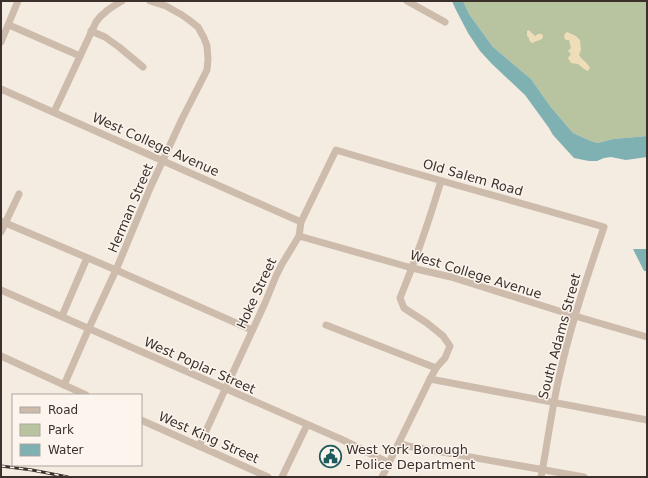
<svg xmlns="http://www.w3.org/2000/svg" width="648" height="478" font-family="'DejaVu Sans',sans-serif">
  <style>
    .green { fill: #b8c4a0 }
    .sand { fill: #efdcb8 }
    .water { fill: #7fb0b2 }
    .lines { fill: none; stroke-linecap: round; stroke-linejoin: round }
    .minor { stroke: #cdbbac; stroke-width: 7 }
    .rail-casing { stroke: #3b302b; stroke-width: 3 }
    .rail { stroke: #fbf5ee; stroke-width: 1.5; stroke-dasharray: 4.5; stroke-linecap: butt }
    .labels { text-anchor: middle; stroke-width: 3; stroke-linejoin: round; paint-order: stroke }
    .street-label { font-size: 13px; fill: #3b302b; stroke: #fbf5ee }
    .poi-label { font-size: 13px; fill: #3b302b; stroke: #fbf5ee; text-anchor: start }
  </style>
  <rect width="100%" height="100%" fill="#f4ebe1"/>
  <path class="green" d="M463 1H647V136L613 139 598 143 591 141 573 133 550 106 531 79 493 47 469 14Z"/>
  <g class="sand">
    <path d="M529 30 535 36 538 34H542L543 36 542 39 532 43 529 40V38L527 36V31Z"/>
    <path d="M567 32 576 36 580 40 581 50 579 55C582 60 587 62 590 68L588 71 584 69 578 64 571 63 568 58 571 54 568 51 571 48 569 40H566C563 37 564 34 567 32Z"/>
  </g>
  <g class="water">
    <path d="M452 1H463L469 14 493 47 531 79 550 106 573 133 591 141 598 143 613 139 647 136V157L626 160 611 157 604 158 597 161H589L574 158 553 135 549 128 525 95 492 64 480 51 468 33 455 8Z"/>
    <path d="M633 249H647V271H644Z"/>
  </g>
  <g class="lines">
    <g class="minor">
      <path d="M407 1 445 22"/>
      <path d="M9 25 80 56"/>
      <path d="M91 31 105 37 119 47 143 67"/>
      <path d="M1 42 18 1"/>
      <path d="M1 89 301 222"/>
      <path d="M54 112 96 22C103 12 112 7 122 1"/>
      <path d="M1 221 116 270 252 330"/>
      <path d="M1 232 19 194"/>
      <path d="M299 236 412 268 451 277 575 316 647 337"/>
      <path d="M1 290 343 440 389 463"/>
      <path d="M62 316 87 258"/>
      <path d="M326 325 436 368"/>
      <path d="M1 356 86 395"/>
      <path d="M430 379 647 420"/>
      <path d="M64 385 89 328 116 270 151 186 182 119 207 70 208 59 207 46 204 38 198 27 189 20 182 15 166 6 150 1"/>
      <path d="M141 420 268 477"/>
      <path d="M399 443 408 446 584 477"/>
      <path d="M199 446 265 303 276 276 282 264 299 236 301 222 336 150C425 177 515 201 604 227 588 274 572 321 561 369 552 405 548 441 541 477"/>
      <path d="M282 477 307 425"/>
      <path d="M382 477 430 379 436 368 445 358 450 346 443 336 427 323 404 308 400 298C416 259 429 221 441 181"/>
    </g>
    <defs>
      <path id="rail" d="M1 466 32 470 68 477"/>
    </defs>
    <use href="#rail" class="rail-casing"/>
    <use href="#rail" class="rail"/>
  </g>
  <defs>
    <symbol id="civic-ring" viewBox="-11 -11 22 22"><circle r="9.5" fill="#fbf5ee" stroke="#1f5a5e" stroke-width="1.5"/><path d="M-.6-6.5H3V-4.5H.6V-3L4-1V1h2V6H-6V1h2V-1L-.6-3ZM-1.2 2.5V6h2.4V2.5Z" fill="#1f5a5e"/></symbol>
  </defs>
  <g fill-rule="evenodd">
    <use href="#civic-ring" x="318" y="444" width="25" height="25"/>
  </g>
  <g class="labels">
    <g class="street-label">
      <text transform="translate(156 144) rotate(24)" y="5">West College Avenue</text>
      <text transform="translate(473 177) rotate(16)" y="5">Old Salem Road</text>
      <text transform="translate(130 208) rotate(-67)" y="5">Herman Street</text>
      <text transform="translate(476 274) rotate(17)" y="5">West College Avenue</text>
      <text transform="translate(256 293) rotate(-65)" y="5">Hoke Street</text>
      <text transform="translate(559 336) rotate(-75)" y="5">South Adams Street</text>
      <text transform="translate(200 365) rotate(24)" y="5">West Poplar Street</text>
      <text transform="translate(209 437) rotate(24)" y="5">West King Street</text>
    </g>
    <g class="poi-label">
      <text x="346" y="454">West York Borough<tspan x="346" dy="15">- Police Department</tspan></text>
    </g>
  </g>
  <rect width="648" height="478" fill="none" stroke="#3b302b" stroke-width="4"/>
  <rect x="12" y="394" width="130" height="72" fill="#fbf5ee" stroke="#aea6a0"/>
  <rect x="20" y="407" width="20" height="6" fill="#cdbbac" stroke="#aea6a0"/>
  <text x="48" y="414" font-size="12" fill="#3b302b">Road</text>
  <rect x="20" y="424" width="20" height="12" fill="#b8c4a0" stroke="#aea6a0"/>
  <text x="48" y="434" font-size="12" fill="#3b302b">Park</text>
  <rect x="20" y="444" width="20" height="12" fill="#7fb0b2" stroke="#aea6a0"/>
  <text x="48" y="454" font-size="12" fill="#3b302b">Water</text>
</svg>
